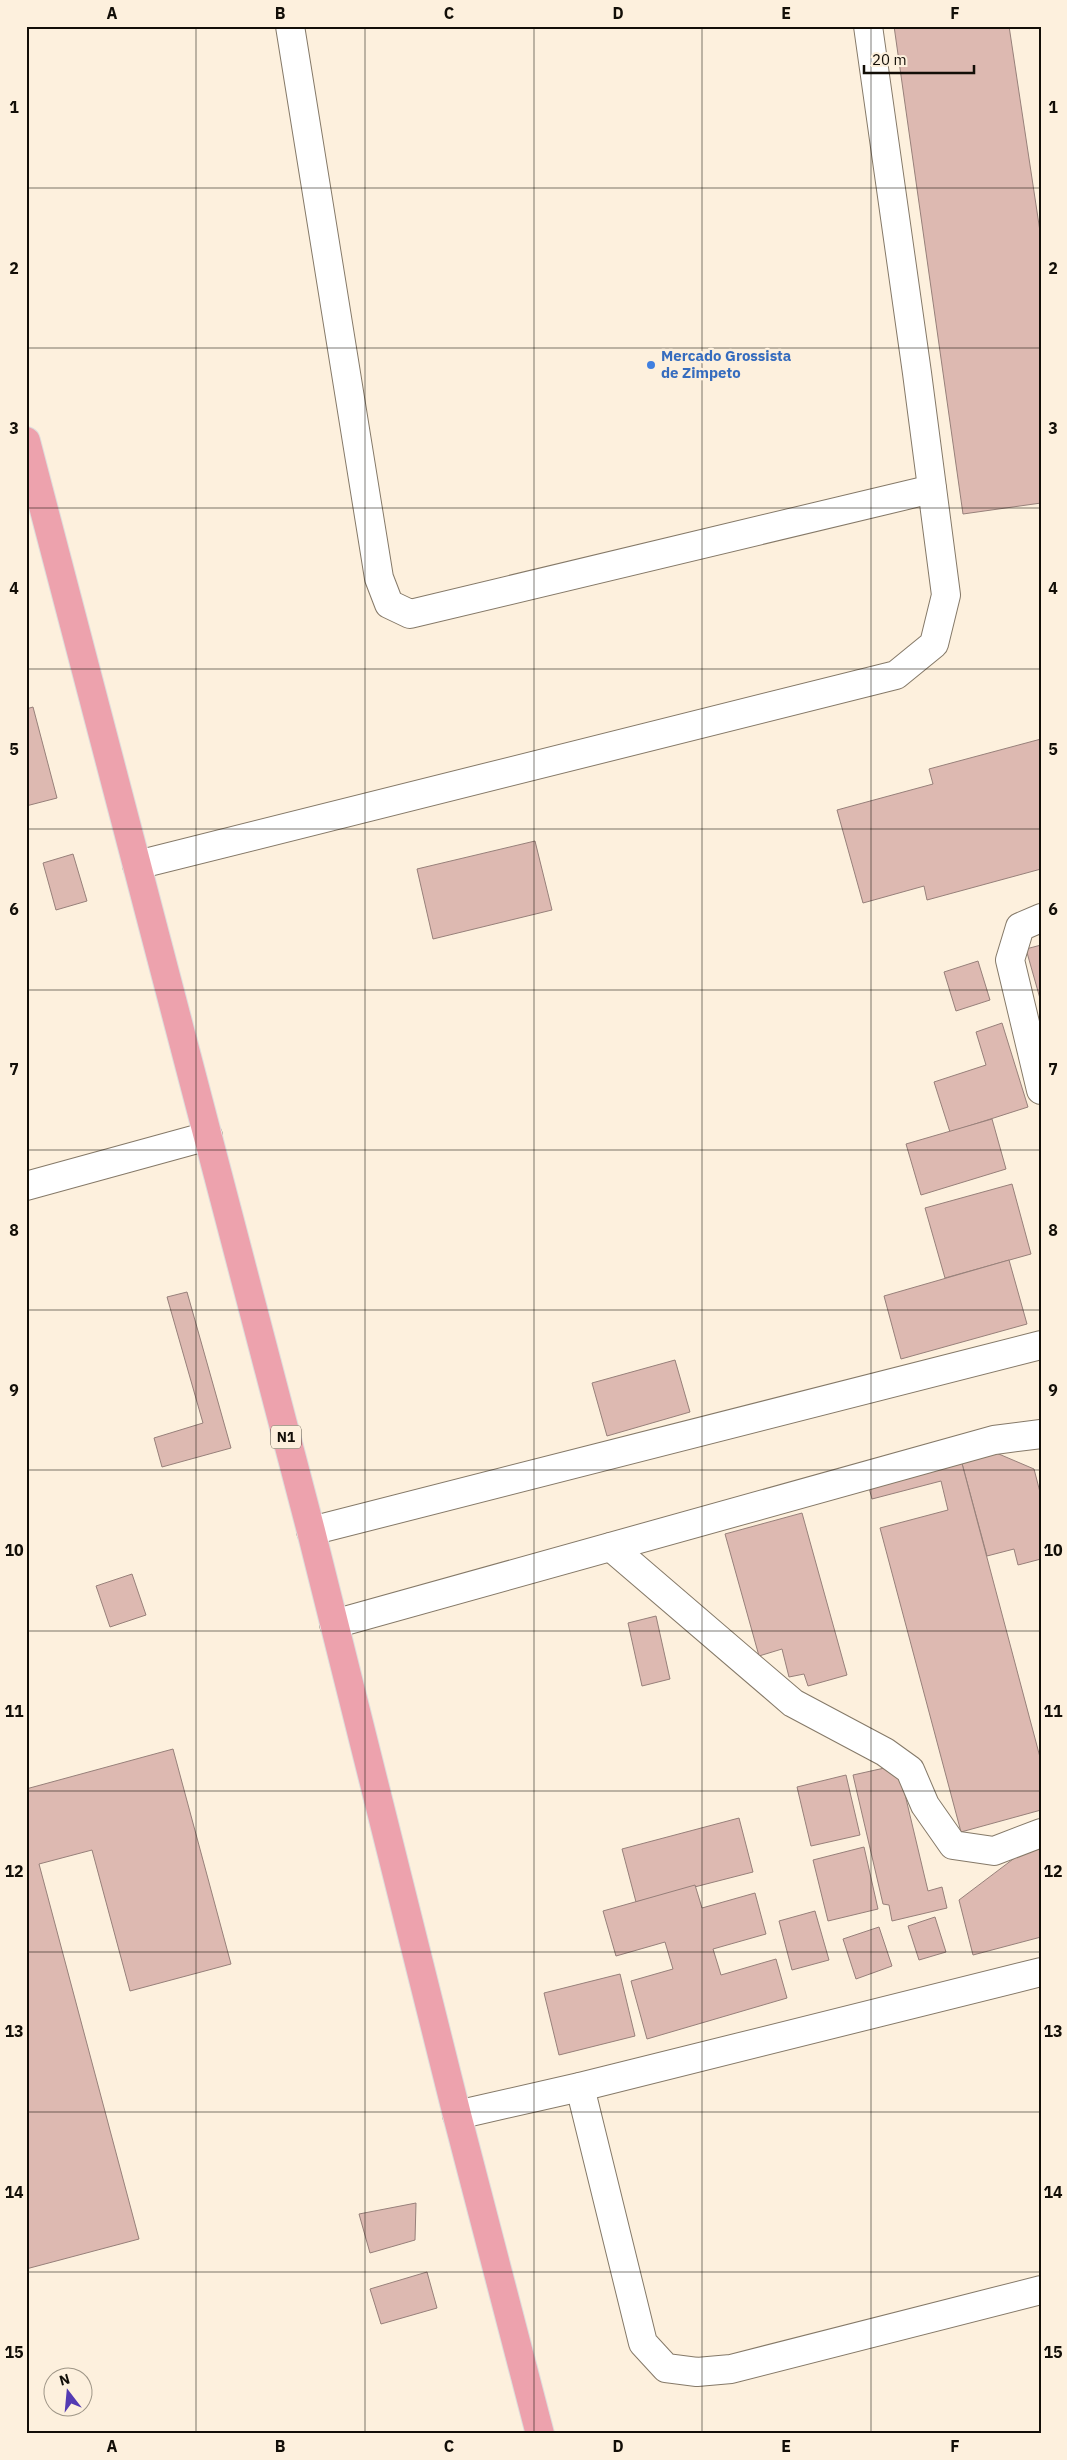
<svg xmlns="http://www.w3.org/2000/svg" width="1067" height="2460" font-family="'IBM Plex Sans',sans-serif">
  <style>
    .building { fill: #ddb9b1; stroke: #97807a }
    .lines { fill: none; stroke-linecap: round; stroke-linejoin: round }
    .minor-casing { stroke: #857968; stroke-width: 30 }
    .highway-casing { stroke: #dedddc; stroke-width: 30 }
    .minor { stroke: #fff; stroke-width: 28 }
    .highway { stroke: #eda2ad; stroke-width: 28 }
    .grid { fill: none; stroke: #120e07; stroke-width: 1; stroke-opacity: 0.55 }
    .shop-dot { fill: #3f7fe0; stroke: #fdf0dd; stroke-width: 2 }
    .labels { text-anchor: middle; stroke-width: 4.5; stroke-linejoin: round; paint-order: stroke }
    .shield { fill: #fdf0dd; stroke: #585247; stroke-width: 1 }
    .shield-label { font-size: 14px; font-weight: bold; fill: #120e07 }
    .shop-label { font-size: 15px; font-weight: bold; fill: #366cbe; stroke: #fdf0dd; text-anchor: start }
    .neatline { fill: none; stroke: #120e07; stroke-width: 2 }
    .grid-label { font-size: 16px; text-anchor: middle; font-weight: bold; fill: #120e07 }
  </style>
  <rect width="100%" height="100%" fill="#fdf0dd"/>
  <g class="building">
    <path d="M894 26H1009L1041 238V503L963 514Z"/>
    <path d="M33 707 57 798 26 806V709Z"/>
    <path d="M1041 739V869L927 900 924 886 863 903 837 810 933 784 929 769Z"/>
    <path d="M535 841 552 910 433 939 417 869Z"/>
    <path d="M73 854 87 901 56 910 43 863Z"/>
    <path d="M1041 945V1002L1026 949Z"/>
    <path d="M978 961 990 1000 956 1011 944 972Z"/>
    <path d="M1002 1023 1028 1107 950 1132 934 1082 986 1065 976 1032Z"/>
    <path d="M992 1119 1006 1169 921 1195 906 1144Z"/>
    <path d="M1012 1184 1031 1254 945 1278 925 1208Z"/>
    <path d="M1009 1260 1027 1324 901 1359 884 1296Z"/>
    <path d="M187 1292 231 1448 162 1467 154 1438 203 1423 167 1297Z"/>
    <path d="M675 1360 690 1412 607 1436 592 1383Z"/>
    <path d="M987 1449 1034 1469 1041 1496V1559L1018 1565 1014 1549 987 1556 960 1456Z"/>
    <path d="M960 1456 1041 1761V1810L961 1832 880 1528 948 1510 941 1481 872 1499 867 1480Z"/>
    <path d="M802 1513 847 1675 808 1686 804 1674 789 1677 782 1649 759 1656 725 1534Z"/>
    <path d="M132 1574 146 1615 110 1627 96 1586Z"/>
    <path d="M656 1616 670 1679 642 1686 628 1623Z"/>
    <path d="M173 1749 231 1964 130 1991 92 1850 39 1864 139 2239 26 2269V1789Z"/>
    <path d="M898 1765 928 1891 942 1887 947 1908 892 1921 889 1905 883 1904 853 1775Z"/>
    <path d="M846 1775 860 1835 811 1846 797 1787Z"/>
    <path d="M739 1818 753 1872 636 1902 622 1849Z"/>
    <path d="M1041 1838V1937L973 1955 959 1900Z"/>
    <path d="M864 1847 878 1909 828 1921 813 1860Z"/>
    <path d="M695 1885 702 1908 755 1893 766 1934 713 1949 721 1975 776 1959 787 1998 647 2039 631 1981 673 1969 665 1942 616 1956 603 1911Z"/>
    <path d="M815 1911 829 1960 792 1970 779 1921Z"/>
    <path d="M935 1917 946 1952 919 1960 908 1926Z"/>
    <path d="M879 1927 892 1966 856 1979 843 1939Z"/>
    <path d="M620 1974 635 2036 559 2055 544 1993Z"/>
    <path d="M416 2203 415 2240 370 2253 359 2214Z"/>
    <path d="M427 2272 437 2308 381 2324 370 2289Z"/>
  </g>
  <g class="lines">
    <defs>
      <g id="minor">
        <path d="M290 26 379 578 389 604 410 614 932 489"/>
        <path d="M137 865 896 675 934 644 946 595 917 373 868 26"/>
        <path d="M1041 918 1020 927 1010 960 1041 1090"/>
        <path d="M26 1186 208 1136"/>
        <path d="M311 1531 1041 1345"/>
        <path d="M611 1547 793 1703 885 1752 910 1770 925 1805 953 1845 994 1851 1041 1833"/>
        <path d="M334 1624 994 1440 1041 1434"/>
        <path d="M580 2087 643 2343 666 2368 697 2372 731 2369 1041 2290"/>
        <path d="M457 2115 580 2087 1041 1972"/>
      </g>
      <path id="highway" d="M26 441 311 1531 457 2115 540 2434"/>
    </defs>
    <use href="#minor" class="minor-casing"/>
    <use href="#highway" class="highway-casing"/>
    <use href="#minor" class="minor"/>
    <use href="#highway" class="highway"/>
  </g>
  <path class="grid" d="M196 26V2434M365 26V2434M534 26V2434M702 26V2434M871 26V2434M26 188H1041M26 348H1041M26 508H1041M26 669H1041M26 829H1041M26 990H1041M26 1150H1041M26 1310H1041M26 1470H1041M26 1631H1041M26 1791H1041M26 1952H1041M26 2112H1041M26 2272H1041"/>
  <circle class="shop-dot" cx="651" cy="365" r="5"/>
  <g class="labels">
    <rect class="shield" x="271" y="1425.5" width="30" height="23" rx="4"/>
    <g class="shield-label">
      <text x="286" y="1442">N1</text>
    </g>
    <g class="shop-label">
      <text x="661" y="361">Mercado Grossista<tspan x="661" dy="17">de Zimpeto</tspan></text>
    </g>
  </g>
  <rect width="1067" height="2460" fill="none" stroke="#fdf0dd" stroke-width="55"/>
  <g transform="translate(68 2392) rotate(344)"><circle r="24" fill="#fdf0dd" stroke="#9f9687"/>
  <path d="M0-4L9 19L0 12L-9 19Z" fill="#543bb3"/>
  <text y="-8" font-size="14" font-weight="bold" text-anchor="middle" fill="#120e07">N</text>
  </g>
  <path d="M864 65v8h110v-8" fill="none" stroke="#120e07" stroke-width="2.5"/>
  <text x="872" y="65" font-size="15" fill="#120e07" stroke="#fdf0dd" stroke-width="4" paint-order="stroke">20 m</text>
  <rect x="28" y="28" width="1012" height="2404" class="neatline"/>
  <g class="grid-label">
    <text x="112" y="19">A</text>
    <text x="280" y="19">B</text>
    <text x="449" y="19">C</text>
    <text x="618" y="19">D</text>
    <text x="786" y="19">E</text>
    <text x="955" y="19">F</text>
    <text x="14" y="113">1</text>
    <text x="1053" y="113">1</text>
    <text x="14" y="274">2</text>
    <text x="1053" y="274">2</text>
    <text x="14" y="434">3</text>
    <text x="1053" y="434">3</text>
    <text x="14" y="594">4</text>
    <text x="1053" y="594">4</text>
    <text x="14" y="755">5</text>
    <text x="1053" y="755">5</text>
    <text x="14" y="915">6</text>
    <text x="1053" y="915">6</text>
    <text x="14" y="1075">7</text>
    <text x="1053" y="1075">7</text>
    <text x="14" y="1236">8</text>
    <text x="1053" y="1236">8</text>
    <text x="14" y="1396">9</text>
    <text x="1053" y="1396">9</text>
    <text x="14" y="1556">10</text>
    <text x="1053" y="1556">10</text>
    <text x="14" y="1717">11</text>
    <text x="1053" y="1717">11</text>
    <text x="14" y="1877">12</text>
    <text x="1053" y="1877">12</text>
    <text x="14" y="2037">13</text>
    <text x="1053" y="2037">13</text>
    <text x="14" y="2198">14</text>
    <text x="1053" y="2198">14</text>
    <text x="14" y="2358">15</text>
    <text x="1053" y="2358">15</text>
    <text x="112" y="2452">A</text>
    <text x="280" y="2452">B</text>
    <text x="449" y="2452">C</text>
    <text x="618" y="2452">D</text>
    <text x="786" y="2452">E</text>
    <text x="955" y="2452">F</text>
  </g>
</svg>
